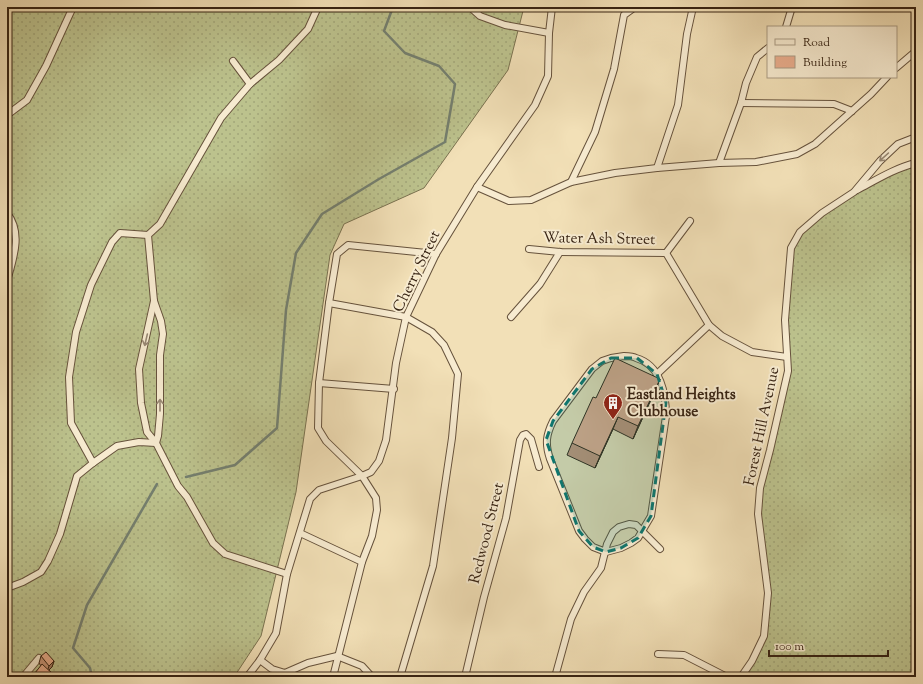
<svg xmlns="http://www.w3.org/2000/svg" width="923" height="684" font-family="'Sorts Mill Goudy',serif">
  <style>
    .grass { fill: url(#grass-dots); stroke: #7a7250 }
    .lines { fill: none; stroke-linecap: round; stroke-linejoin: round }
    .stream { stroke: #747f6f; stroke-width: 2.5 }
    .street-casing { stroke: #66523c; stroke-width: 8 }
    .street { stroke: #f7ebd0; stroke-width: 6 }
    .wall { fill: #c89478; stroke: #372313 }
    .shaded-wall { fill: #a27862; stroke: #372313 }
    .building { fill: #e8ac8c; stroke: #372313 }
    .oneway { stroke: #978772 }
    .marked { fill: #0f766e; fill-opacity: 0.2; stroke: #0f766e; stroke-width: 3; stroke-dasharray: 8 5; stroke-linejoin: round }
    .labels { text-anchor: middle; stroke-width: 4; stroke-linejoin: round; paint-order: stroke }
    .street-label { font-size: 15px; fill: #372313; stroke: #f7ebd0 }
    .poi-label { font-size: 15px; font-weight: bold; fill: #372313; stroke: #f7ebd0; text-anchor: start }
  </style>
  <defs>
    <pattern id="grass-dots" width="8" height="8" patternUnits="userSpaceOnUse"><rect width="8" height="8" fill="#bcc28d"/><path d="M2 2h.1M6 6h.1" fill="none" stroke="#a2a679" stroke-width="1.8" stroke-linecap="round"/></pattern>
  </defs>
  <rect width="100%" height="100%" fill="#f2e0b7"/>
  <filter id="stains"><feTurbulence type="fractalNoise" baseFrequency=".005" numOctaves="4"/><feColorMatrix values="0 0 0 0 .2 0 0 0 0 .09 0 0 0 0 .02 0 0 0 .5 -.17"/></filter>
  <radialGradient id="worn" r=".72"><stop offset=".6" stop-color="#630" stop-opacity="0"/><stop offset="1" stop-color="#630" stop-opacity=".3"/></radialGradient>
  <g class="grass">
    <path d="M7 7H524L508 70 424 188 344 224 330 255 296 492 261 636 234 677H7Z"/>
    <path d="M916 163V677H741L764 636 767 612 758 514 760 488 788 371 785 320 791 248 800 232 854 192Z"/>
  </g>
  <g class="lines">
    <g class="stream">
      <path d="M186 477 235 465 277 428 286 310 296 253 322 214 379 179 445 142 455 84 439 66 405 53 384 31 393 7"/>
      <path d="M92 677 90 668 73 648 87 605 157 484"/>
    </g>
    <defs>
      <g id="street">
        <path d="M470 7 480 16 505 25 549 33"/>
        <path d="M786 27 792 7"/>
        <path d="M233 61 250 84"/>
        <path d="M896 68 916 51"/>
        <path d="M741 103 834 104 852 111"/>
        <path d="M7 115 27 100 46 66 73 7"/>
        <path d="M719 163 741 103 746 83 757 57 768 48"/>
        <path d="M657 168 678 105 687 34 693 7"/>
        <path d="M571 182 595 132 614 69 624 15 635 7"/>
        <path d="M477 187 509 201 531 200 571 182 615 173 657 168 719 163 756 162 797 154 815 144 871 94 887 77"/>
        <path d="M857 190C876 180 895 168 916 163"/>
        <path d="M7 213C23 233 13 259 7 281"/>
        <path d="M529 249 560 252 666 253"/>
        <path d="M666 253 709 325 722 336 752 352 787 357"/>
        <path d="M666 253 690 221"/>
        <path d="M154 301 139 369 141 403 147 432 156 443 178 486 187 497 213 543 225 554 287 574"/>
        <path d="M329 303 406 317 432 332 444 345 458 374 452 438 433 566 400 677"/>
        <path d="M511 317 540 284 560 252"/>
        <path d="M624 356C628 356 633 356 636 358 661 365 666 394 666 416L651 516 638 538 631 543 621 548 606 552 593 547 585 539 579 531 550 459C545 444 546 435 553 421L592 369 602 361 611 358Z"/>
        <path d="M657 374 709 325"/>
        <path d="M319 383 394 389"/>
        <path d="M156 443 158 436 160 414V355L163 334 161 321 154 301 148 235 160 224 221 118 250 84 279 60 308 29 318 7"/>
        <path d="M93 463 71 423 69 377 76 332 91 285 112 242 120 233 148 235"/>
        <path d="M300 533 362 562"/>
        <path d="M7 588 23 582 41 572 48 561 60 534 77 476 93 463 117 446 139 442 156 443"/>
        <path d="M658 654 684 655 727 677"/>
        <path d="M260 660 272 669 285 673 308 663 337 656 362 666 372 677"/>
        <path d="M23 677 39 658"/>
        <path d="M247 677 260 660 276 633 287 574 310 499 319 490 362 476 371 472 379 461 386 440 396 363 406 317 436 254 477 187 535 105 548 76 549 33 552 7"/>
        <path d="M333 677 362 562 372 536 377 510 376 498 362 476 326 441 318 428 319 383 329 303 337 254 348 245 436 254"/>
        <path d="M465 677 484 597 506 518 520 440 523 435 526 434 531 439 539 467"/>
        <path d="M555 677 571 619 584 592 601 568 607 544 613 532 619 527 629 524 636 525 660 549"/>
        <path d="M741 677 752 661 764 636 768 593 758 514 760 488 770 450 788 371 785 320 791 248 800 232 822 213 854 192 880 161 898 144 916 137"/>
      </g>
    </defs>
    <use href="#street" class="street-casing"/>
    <use href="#street" class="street"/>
  </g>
  <g class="wall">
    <path d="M660 379 655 391 633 439 613 429 595 468 567 455 572 443Z"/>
    <path d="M41 656 54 661 52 667 49 670 55 676V677H33L35 673 41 666 39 663Z"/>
  </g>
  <g class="shaded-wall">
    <path d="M660 379 655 391 633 439 638 426Z"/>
    <path d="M618 417 613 429 595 468 600 456Z"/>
    <path d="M54 661 52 667 47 672 49 666Z"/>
  </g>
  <g class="building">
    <path d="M615 358 660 379 638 426 618 417 600 456 572 443 593 397 596 398Z"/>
    <path d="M46 652 54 661 49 666 41 656Z"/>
    <path d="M42 664 55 676 54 677H39L35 673Z"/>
  </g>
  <defs><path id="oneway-shaft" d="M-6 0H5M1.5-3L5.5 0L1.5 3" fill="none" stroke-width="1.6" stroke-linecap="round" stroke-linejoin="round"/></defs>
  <g class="oneway">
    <use href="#oneway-shaft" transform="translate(884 157) rotate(138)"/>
    <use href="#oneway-shaft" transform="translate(146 340) rotate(103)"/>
    <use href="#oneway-shaft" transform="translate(160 405) rotate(-90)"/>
  </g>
  <path class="marked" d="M611 358H637L657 374 666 402 651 516 638 538 621 548 606 552 593 547 579 531 546 440 553 421 592 369Z"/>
  <defs>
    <symbol id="building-pin" viewBox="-11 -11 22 30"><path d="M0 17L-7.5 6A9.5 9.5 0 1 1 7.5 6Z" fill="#8f2418" stroke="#f7ebd0"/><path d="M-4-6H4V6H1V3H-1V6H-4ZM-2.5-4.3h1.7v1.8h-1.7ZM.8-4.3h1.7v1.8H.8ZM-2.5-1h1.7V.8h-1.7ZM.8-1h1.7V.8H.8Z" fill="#fff"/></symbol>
  </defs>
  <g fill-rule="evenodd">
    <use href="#building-pin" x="602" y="392" width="22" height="30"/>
  </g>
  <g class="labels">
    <g class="street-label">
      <text transform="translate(599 238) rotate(1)" y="5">Water Ash Street</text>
      <text transform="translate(416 271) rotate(-64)" y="5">Cherry Street</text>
      <text transform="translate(761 426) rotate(-78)" y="5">Forest Hill Avenue</text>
      <text transform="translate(486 533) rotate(-76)" y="5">Redwood Street</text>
    </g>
    <g class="poi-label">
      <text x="627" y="399">Eastland Heights<tspan x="627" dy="17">Clubhouse</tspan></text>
    </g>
  </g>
  <rect width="923" height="684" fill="none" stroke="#f2e0b7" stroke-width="24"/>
  <rect x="8" y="8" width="907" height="668" fill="none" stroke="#372313" stroke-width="2"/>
  <rect x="12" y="12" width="899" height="660" fill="none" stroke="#372313"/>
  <rect x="767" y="26" width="130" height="52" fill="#f7ebd0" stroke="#aa9b84"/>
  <rect x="775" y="39" width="20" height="6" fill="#f7ebd0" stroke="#aa9b84"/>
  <text x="803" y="46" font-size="12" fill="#372313">Road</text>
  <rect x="775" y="56" width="20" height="12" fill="#e8ac8c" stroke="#aa9b84"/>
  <text x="803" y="66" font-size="12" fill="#372313">Building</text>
  <path d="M769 650v6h119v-6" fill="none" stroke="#372313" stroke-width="2"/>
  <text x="775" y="650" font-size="12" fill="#372313" stroke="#f7ebd0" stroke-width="3" paint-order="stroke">100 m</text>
  <rect width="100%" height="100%" filter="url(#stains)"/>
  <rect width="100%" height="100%" fill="url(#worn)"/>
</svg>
